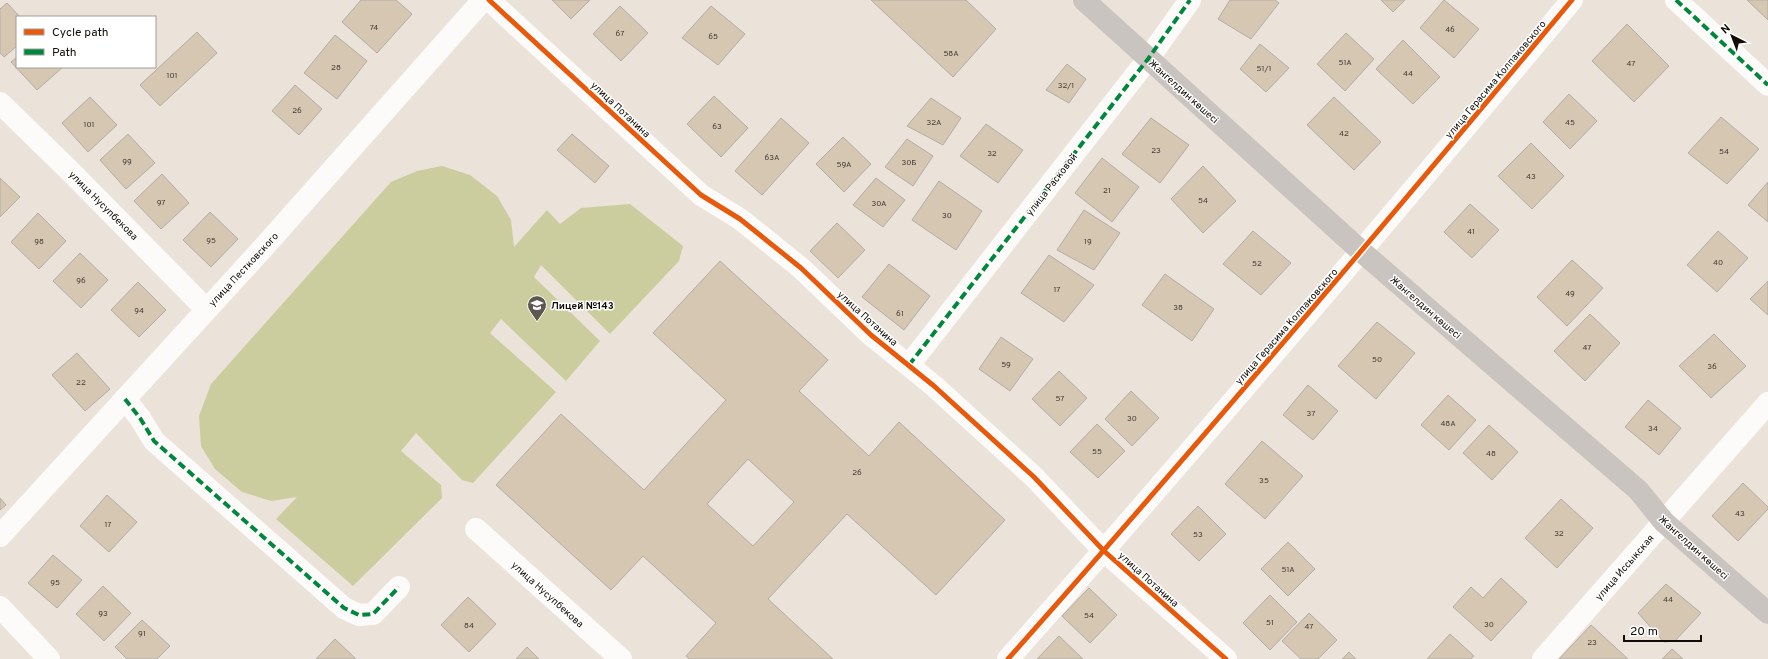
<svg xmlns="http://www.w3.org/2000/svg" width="1768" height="659" font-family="Overpass,sans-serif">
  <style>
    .green { fill: #cbcd9e }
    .building { fill: #d6c7b2; stroke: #b3ada5; fill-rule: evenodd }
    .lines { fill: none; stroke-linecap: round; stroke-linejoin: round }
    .street { stroke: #fcfbf9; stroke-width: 22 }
    .secondary { stroke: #cac4c1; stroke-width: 22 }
    .quiet { stroke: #00873e; stroke-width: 4; stroke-dasharray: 8 4; stroke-linecap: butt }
    .cycleway-casing { stroke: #fff; stroke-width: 8 }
    .cycleway { stroke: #e8590c; stroke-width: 5 }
    .labels { text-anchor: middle; stroke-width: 3; stroke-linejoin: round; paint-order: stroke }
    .number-label { font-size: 8px; fill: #423b32 }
    .street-label { font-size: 10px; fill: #110c07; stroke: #fff }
    .poi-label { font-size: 10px; font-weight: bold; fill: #110c07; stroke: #fff; text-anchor: start }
  </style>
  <rect width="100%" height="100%" fill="#ebe2d9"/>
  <path class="green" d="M442 166 470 175 497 196 511 220 514 247 547 210 560 224 581 208 630 204 683 246 679 261 610 334 541 265 534 277 600 341 566 381 501 319 490 333 556 392 473 483 462 480 416 433 401 451 441 485 442 498 353 586 276 519 297 497 271 501 242 492 215 469 201 446 199 416 211 384 391 182 417 171Z"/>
  <g class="building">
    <path d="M361 0H396L412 14 377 53 342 22Z"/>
    <path d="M552 0H590L571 19Z"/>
    <path d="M871 0H966L996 29 953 77Z"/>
    <path d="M1230 0H1275L1279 3 1251 39 1218 19Z"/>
    <path d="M1381 0H1405L1393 12Z"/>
    <path d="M1444 0 1479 29 1454 58 1420 28Z"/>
    <path d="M1747 0H1768V20Z"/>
    <path d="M7 3 20 17H17V46L4 57 0 53V9Z"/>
    <path d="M620 6 648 33 621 61 593 34Z"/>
    <path d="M711 6 745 34 718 65 682 38Z"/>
    <path d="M1627 24 1669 66 1634 102 1592 61Z"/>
    <path d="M197 32 217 53 160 106 140 85Z"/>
    <path d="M1346 33 1374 59 1345 91 1317 64Z"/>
    <path d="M335 35 367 61 337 99 304 73Z"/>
    <path d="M1403 40 1440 77 1413 104 1376 69Z"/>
    <path d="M1260 44 1289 68 1266 92 1240 69Z"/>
    <path d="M17 57V67H63L37 90 11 62Z"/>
    <path d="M1067 64 1086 79 1069 103 1046 90Z"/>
    <path d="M295 85 322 109 299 135 272 111Z"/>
    <path d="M1569 94 1597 121 1570 149 1543 122Z"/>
    <path d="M714 96 748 128 721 157 687 124Z"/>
    <path d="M90 97 117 125 88 152 62 123Z"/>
    <path d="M1334 97 1381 142 1354 170 1307 125Z"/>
    <path d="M931 98 961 118 943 145 907 126Z"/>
    <path d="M1721 117 1759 149 1727 184 1688 153Z"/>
    <path d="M781 118 809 143 762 195 735 171Z"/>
    <path d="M1151 118 1189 145 1160 183 1122 154Z"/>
    <path d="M986 124 1023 150 998 183 960 156Z"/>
    <path d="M128 134 155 163 126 189 100 160Z"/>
    <path d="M572 134 609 166 595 183 557 150Z"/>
    <path d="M843 137 871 164 844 192 816 164Z"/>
    <path d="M907 139 933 156 913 186 885 167Z"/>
    <path d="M1531 143 1564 176 1532 209 1498 176Z"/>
    <path d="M1102 158 1139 187 1112 222 1075 193Z"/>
    <path d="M1203 166 1236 201 1203 233 1171 199Z"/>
    <path d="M162 174 189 203 161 229 134 201Z"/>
    <path d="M0 178 20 197 0 217Z"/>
    <path d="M876 178 905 200 883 227 853 205Z"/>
    <path d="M939 181 982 211 956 250 912 220Z"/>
    <path d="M1768 182V222L1748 205Z"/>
    <path d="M1470 204 1499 230 1472 258 1444 232Z"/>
    <path d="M1084 210 1120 233 1094 270 1057 250Z"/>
    <path d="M210 212 238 239 211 267 183 240Z"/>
    <path d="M38 213 66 241 39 269 11 242Z"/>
    <path d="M837 223 865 250 838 278 810 251Z"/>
    <path d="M1253 231 1291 263 1261 295 1223 264Z"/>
    <path d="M1718 231 1748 258 1717 292 1687 265Z"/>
    <path d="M80 253 108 280 81 308 53 281Z"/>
    <path d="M1049 255 1094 285 1064 322 1021 293Z"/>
    <path d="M1572 260 1603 288 1567 326 1537 297Z"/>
    <path d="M720 261 828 360 799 391 869 456 899 422 1005 520 936 595 847 514 768 599 833 659H689L686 656 716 623 643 556 611 590 496 485 561 414 644 490 726 400 653 333ZM748 459 794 502 753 546 707 504Z"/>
    <path d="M889 264 930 296 904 330 862 297Z"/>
    <path d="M1165 274 1214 309 1192 341 1142 305Z"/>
    <path d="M1768 281V315L1750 299Z"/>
    <path d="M138 282 166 310 139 337 111 310Z"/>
    <path d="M1590 314 1620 343 1585 381 1554 351Z"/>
    <path d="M1377 322 1415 353 1376 399 1338 366Z"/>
    <path d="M1714 334 1746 366 1711 398 1679 366Z"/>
    <path d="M1001 337 1033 359 1010 391 979 369Z"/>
    <path d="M77 353 110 389 85 411 52 375Z"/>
    <path d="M1059 371 1087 398 1060 426 1032 399Z"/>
    <path d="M1308 385 1338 411 1313 440 1283 415Z"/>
    <path d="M1131 391 1159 418 1132 446 1105 419Z"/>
    <path d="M1448 395 1476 420 1449 450 1421 425Z"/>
    <path d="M1648 400 1681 428 1659 455 1625 427Z"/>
    <path d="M1097 424 1125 451 1098 478 1070 452Z"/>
    <path d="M1489 425 1518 452 1492 480 1463 453Z"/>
    <path d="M1262 441 1303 476 1265 519 1225 484Z"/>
    <path d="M1743 483 1768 507V509L1738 541 1712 516Z"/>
    <path d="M107 495 137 522 109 552 80 526Z"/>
    <path d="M0 498 6 505 0 510Z"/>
    <path d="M1561 499 1593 528 1557 568 1525 538Z"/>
    <path d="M1198 506 1226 534 1199 561 1171 534Z"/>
    <path d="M1288 542 1315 569 1288 596 1261 569Z"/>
    <path d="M53 555 82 580 57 608 28 583Z"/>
    <path d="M1501 578 1527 602 1491 641 1453 607 1471 587 1483 598Z"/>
    <path d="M1666 584 1701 613 1675 641 1664 642 1638 613Z"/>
    <path d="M103 586 131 613 104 641 76 614Z"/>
    <path d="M1089 588 1117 615 1090 643 1062 616Z"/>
    <path d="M1270 595 1297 622 1270 650 1243 623Z"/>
    <path d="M468 597 496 624 469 652 441 625Z"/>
    <path d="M1309 613 1337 640 1318 659H1301L1282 641Z"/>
    <path d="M142 620 170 646 157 659H127L115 647Z"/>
    <path d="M1591 625 1628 659H1559Z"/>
    <path d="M1450 634 1474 656 1471 659H1427Z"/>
    <path d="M1059 636 1083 659H1037Z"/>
    <path d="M335 639 356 659H316Z"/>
    <path d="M527 647 539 659H516Z"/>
    <path d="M1672 649 1683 659H1662Z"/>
    <path d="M1349 652 1356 659H1342Z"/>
  </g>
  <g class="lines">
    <g class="street">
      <path d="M489 0 701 195 740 219 801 268 871 335 934 386 1034 477 1104 551 1226 659"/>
      <path d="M1676 0 1768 85"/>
      <path d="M0 103 70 171 206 309"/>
      <path d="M909 365 1148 59 1190 0"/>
      <path d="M125 399 140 418 154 441 344 608 359 615 373 614 399 587"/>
      <path d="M476 529 621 659"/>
      <path d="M0 536 263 248 483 0"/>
      <path d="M0 607 49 659"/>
      <path d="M1008 659C1200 443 1387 222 1572 0"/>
      <path d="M1543 659 1768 403"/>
    </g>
    <path class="secondary" d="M1084 0 1362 252 1638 490 1664 522 1768 613"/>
    <g class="quiet">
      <path d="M1676 0 1768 85"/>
      <path d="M909 365 1148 59 1190 0"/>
      <path d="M125 399 140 418 154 441 344 608 359 615 373 614 399 587"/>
    </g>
    <defs>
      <g id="cycleway">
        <path d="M489 0 701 195 740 219 801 268 871 335 934 386 1034 477 1104 551 1226 659"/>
        <path d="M1008 659C1200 443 1387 222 1572 0"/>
      </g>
    </defs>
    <use href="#cycleway" class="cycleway-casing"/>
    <use href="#cycleway" class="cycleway"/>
  </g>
  <defs>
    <symbol id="school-pin" viewBox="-11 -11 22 30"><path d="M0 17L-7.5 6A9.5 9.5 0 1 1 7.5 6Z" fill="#5d5750" stroke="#fff"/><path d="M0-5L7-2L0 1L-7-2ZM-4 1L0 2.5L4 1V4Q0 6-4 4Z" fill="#fff"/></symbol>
  </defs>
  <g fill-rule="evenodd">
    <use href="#school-pin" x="526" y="294" width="22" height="30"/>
  </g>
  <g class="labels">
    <g class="number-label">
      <text x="374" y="30">74</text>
      <text x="1450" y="32">46</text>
      <text x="620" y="36">67</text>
      <text x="713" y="39">65</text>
      <text x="951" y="56">58А</text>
      <text x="1345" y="65">51А</text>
      <text x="1631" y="66">47</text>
      <text x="336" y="70">28</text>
      <text x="1264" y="71">51/1</text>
      <text x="1408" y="76">44</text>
      <text x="172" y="78">101</text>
      <text x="1066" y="88">32/1</text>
      <text x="297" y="113">26</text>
      <text x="934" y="125">32А</text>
      <text x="1570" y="125">45</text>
      <text x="89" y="127">101</text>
      <text x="717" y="129">63</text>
      <text x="1344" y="136">42</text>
      <text x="1156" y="153">23</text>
      <text x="1724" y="154">54</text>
      <text x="992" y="156">32</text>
      <text x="772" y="160">63А</text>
      <text x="127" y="164">99</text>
      <text x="909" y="165">30Б</text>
      <text x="844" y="167">59А</text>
      <text x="1531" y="179">43</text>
      <text x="1107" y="193">21</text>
      <text x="1203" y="203">54</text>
      <text x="161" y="205">97</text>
      <text x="879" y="206">30А</text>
      <text x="947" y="218">30</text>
      <text x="1471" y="234">41</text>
      <text x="211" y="243">95</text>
      <text x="39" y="244">98</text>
      <text x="1088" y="244">19</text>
      <text x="1718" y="265">40</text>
      <text x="1257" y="266">52</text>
      <text x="81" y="283">96</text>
      <text x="1057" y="292">17</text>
      <text x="1570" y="296">49</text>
      <text x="1178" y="310">38</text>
      <text x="139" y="313">94</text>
      <text x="900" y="316">61</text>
      <text x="1587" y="350">47</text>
      <text x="1377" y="362">50</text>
      <text x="1006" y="367">59</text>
      <text x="1712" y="369">36</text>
      <text x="81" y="385">22</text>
      <text x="1060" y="401">57</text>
      <text x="1311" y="416">37</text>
      <text x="1132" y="421">30</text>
      <text x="1448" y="426">48А</text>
      <text x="1653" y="431">34</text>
      <text x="1097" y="454">55</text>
      <text x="1491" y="456">48</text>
      <text x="857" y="475">26</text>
      <text x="1264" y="483">35</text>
      <text x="1740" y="516">43</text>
      <text x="108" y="527">17</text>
      <text x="1559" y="536">32</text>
      <text x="1198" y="537">53</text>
      <text x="1288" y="572">51А</text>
      <text x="55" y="585">95</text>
      <text x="1668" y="602">44</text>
      <text x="103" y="616">93</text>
      <text x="1089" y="618">54</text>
      <text x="1270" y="625">51</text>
      <text x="1489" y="627">30</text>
      <text x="469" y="628">84</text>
      <text x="1309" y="629">47</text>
      <text x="142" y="636">91</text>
      <text x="1592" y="645">23</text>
    </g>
    <g class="street-label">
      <text transform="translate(1495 79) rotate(-50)" y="4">улица Герасима Колпаковского</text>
      <text transform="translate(1184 91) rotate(42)" y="4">Жангелдин көшесі</text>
      <text transform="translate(621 109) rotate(43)" y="4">улица Потанина</text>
      <text transform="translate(1051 184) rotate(-52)" y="4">улица Расковой</text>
      <text transform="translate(104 205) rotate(45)" y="4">улица Нусупбекова</text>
      <text transform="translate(243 269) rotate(-47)" y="4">улица Пестковского</text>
      <text transform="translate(1426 307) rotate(41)" y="4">Жангелдин көшесі</text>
      <text transform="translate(868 318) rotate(42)" y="4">улица Потанина</text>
      <text transform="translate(1286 326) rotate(-49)" y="4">улица Герасима Колпаковского</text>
      <text transform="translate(1694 547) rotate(42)" y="4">Жангелдин көшесі</text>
      <text transform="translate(1624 567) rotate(-49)" y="4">улица Иссыкская</text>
      <text transform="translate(1149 579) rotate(42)" y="4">улица Потанина</text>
      <text transform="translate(548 594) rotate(42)" y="4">улица Нусупбекова</text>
    </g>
    <g class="poi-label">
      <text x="551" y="309">Лицей №143</text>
    </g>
  </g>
  <rect x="16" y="16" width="140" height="52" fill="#ffffff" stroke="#a09e9c"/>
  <rect x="24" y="29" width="20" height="6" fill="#e8590c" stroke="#a09e9c"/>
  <text x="52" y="36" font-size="12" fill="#110c07">Cycle path</text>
  <rect x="24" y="49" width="20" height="6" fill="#00873e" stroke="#a09e9c"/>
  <text x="52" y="56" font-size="12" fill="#110c07">Path</text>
  <g transform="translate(1732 36) rotate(318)" stroke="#ffffff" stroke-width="3" paint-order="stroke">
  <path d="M0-3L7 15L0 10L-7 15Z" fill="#110c07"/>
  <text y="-6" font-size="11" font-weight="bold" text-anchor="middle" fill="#110c07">N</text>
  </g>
  <path d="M1624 635v6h77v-6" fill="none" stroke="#110c07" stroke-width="2"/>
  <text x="1630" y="635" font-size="12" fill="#110c07" stroke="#ffffff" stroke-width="3" paint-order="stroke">20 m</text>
</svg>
